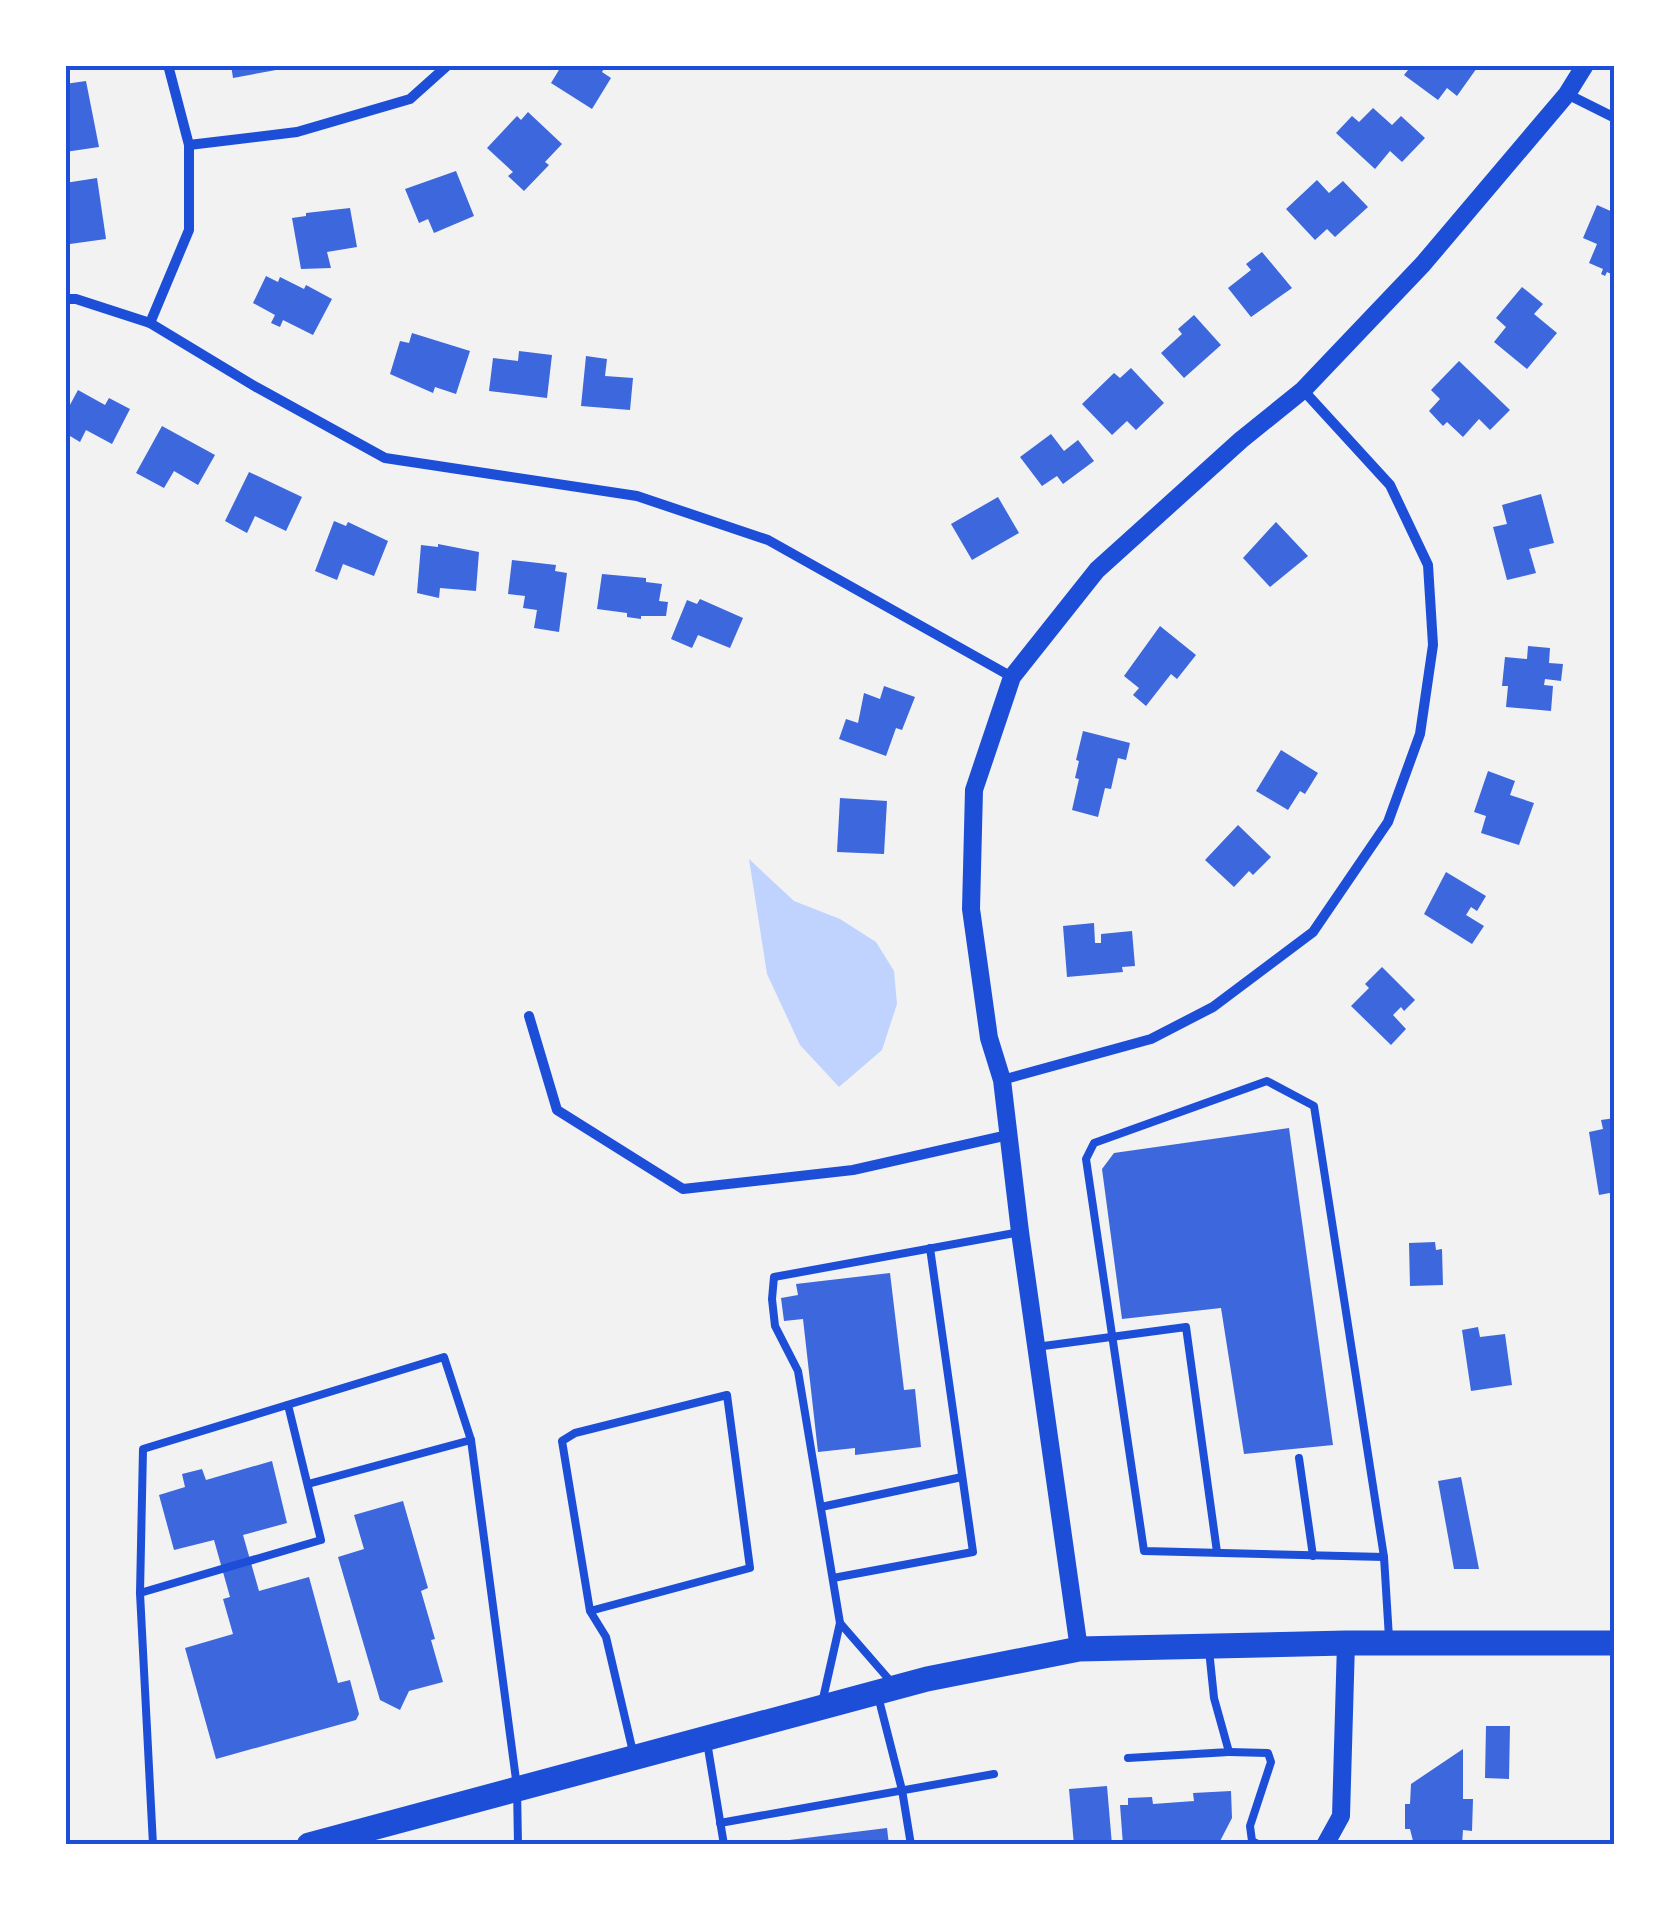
<svg xmlns="http://www.w3.org/2000/svg" width="1680" height="1910" font-family="'Fira Sans',sans-serif">
  <style>
    .water { fill: #bfd3fe }
    .building { fill: #3d67dc }
    .lines { fill: none; stroke-linecap: round; stroke-linejoin: round }
    .service { stroke: #1d4ed8; stroke-width: 8 }
    .minor { stroke: #1d4ed8; stroke-width: 10 }
    .tertiary { stroke: #1d4ed8; stroke-width: 18 }
    .primary { stroke: #1d4ed8; stroke-width: 25 }
    .neatline { fill: none; stroke: #1d4ed8; stroke-width: 4 }
  </style>
  <rect width="100%" height="100%" fill="#f2f2f2"/>
  <path class="water" d="M749 859 794 901 840 919 876 942 894 971 897 1004 882 1050 839 1087 800 1045 767 974Z"/>
  <g class="building">
    <path d="M231 65H287V68L233 78Z"/>
    <path d="M562 65H606L602 72 611 78 592 109 551 83Z"/>
    <path d="M1412 65H1479L1457 96 1447 88 1438 100 1404 75Z"/>
    <path d="M86 81 99 147 65 152V84Z"/>
    <path d="M1373 108 1392 125 1401 116 1425 138 1402 162 1390 151 1375 169 1336 133 1352 116 1359 122Z"/>
    <path d="M528 112 562 144 545 162 549 165 524 191 508 176 513 172 487 148 517 116 521 120Z"/>
    <path d="M456 171 474 216 434 233 428 219 419 223 405 189Z"/>
    <path d="M97 178 106 239 70 244 65 183Z"/>
    <path d="M1317 180 1329 193 1343 181 1368 207 1335 237 1327 229 1315 240 1286 209Z"/>
    <path d="M1597 205 1615 213V276L1607 272 1605 276 1601 274 1603 269 1589 263 1597 244 1583 238Z"/>
    <path d="M350 208 357 247 327 252 331 268 301 269 292 218 306 216V213Z"/>
    <path d="M1262 252 1292 288 1251 317 1228 288 1251 270 1246 264Z"/>
    <path d="M266 276 278 282 280 277 304 289 306 285 332 299 313 335 283 320 280 327 271 323 275 315 253 303Z"/>
    <path d="M1522 287 1543 304 1534 314 1557 333 1527 369 1494 342 1506 327 1496 318Z"/>
    <path d="M1194 315 1221 345 1184 378 1161 353 1182 334 1178 329Z"/>
    <path d="M412 333 470 351 456 394 435 387 433 393 390 374 400 341 409 343Z"/>
    <path d="M519 351 552 355 547 398 489 391 493 358 518 361Z"/>
    <path d="M586 356 607 359 605 376 633 378 630 410 581 406Z"/>
    <path d="M1459 361 1510 410 1490 430 1479 419 1463 437 1447 422 1443 426 1429 411 1440 399 1431 390Z"/>
    <path d="M1131 368 1164 403 1136 430 1127 421 1112 435 1082 404 1114 373 1120 378Z"/>
    <path d="M78 390 105 405 109 398 130 409 112 444 86 430 80 442 65 433V414Z"/>
    <path d="M162 426 215 455 198 485 174 471 164 488 136 473Z"/>
    <path d="M1051 434 1064 451 1078 440 1094 461 1063 484 1057 476 1042 486 1020 457Z"/>
    <path d="M249 472 302 497 286 531 255 516 247 533 225 521Z"/>
    <path d="M1541 494 1554 543 1529 549 1536 573 1507 580 1493 527 1507 524 1502 505Z"/>
    <path d="M998 497 1019 533 972 560 951 524Z"/>
    <path d="M334 521 346 526 348 522 388 541 374 576 343 564 337 580 315 571Z"/>
    <path d="M1276 522 1308 556 1270 587 1243 558Z"/>
    <path d="M438 544 479 552 476 591 440 588 439 598 417 593 421 545 438 547Z"/>
    <path d="M512 560 556 565 555 571 567 573 559 632 534 628 537 610 523 608 525 596 508 594Z"/>
    <path d="M602 574 646 578V582L662 584 659 601 668 602 666 616H641V619L627 617V613L597 609Z"/>
    <path d="M700 599 743 618 730 648 698 635 692 648 671 639 687 600 697 604Z"/>
    <path d="M1160 626 1196 655 1177 679 1171 674 1146 706 1133 695 1139 688 1124 676Z"/>
    <path d="M1528 646 1550 648 1549 663 1563 664 1561 681 1545 679 1544 685 1553 686 1551 711 1506 707 1508 686H1502L1505 657 1527 659Z"/>
    <path d="M884 686 915 697 902 730 896 728 886 756 839 739 846 719 858 723 864 693 880 699Z"/>
    <path d="M1083 731 1130 743 1126 760 1118 758 1111 789 1105 788 1098 817 1072 810 1079 779 1075 778 1079 761 1076 760Z"/>
    <path d="M1281 750 1318 773 1305 794 1300 791 1288 810 1256 791Z"/>
    <path d="M1488 771 1515 781 1510 795 1534 803 1519 845 1481 833 1486 816 1474 812Z"/>
    <path d="M840 798 887 801 884 854 837 852Z"/>
    <path d="M1238 825 1271 857 1253 875 1249 871 1234 887 1205 860Z"/>
    <path d="M1446 872 1486 896 1477 911 1471 907 1466 915 1484 926 1472 944 1424 914Z"/>
    <path d="M1094 923 1095 943H1101V934L1132 931 1135 966 1122 967 1123 972 1067 977 1063 926Z"/>
    <path d="M1382 967 1415 1000 1404 1011 1401 1007 1393 1015 1406 1029 1391 1045 1351 1006 1369 988 1365 984Z"/>
    <path d="M1615 1118V1192L1599 1195 1589 1132 1603 1129 1601 1120Z"/>
    <path d="M1289 1128 1333 1445 1244 1454 1221 1308 1122 1319 1102 1169 1114 1153Z"/>
    <path d="M1435 1242 1436 1250 1442 1249 1443 1285 1410 1286 1409 1243Z"/>
    <path d="M890 1273 904 1390 915 1389 921 1447 855 1455V1448L818 1452 803 1319 784 1321 781 1298 798 1295 796 1284Z"/>
    <path d="M1478 1327 1480 1337 1505 1334 1512 1385 1471 1391 1462 1330Z"/>
    <path d="M272 1461 287 1523 243 1535 259 1591 309 1577 338 1683 350 1680 359 1714 356 1720 216 1759 185 1648 233 1634 223 1599 230 1597 214 1540 174 1550 159 1495 185 1487 182 1474 202 1469 206 1480Z"/>
    <path d="M1461 1477 1479 1569H1454L1438 1481Z"/>
    <path d="M403 1501 428 1588 421 1591 435 1639 431 1640 443 1682 409 1691 400 1710 380 1700 338 1557 364 1549 354 1515Z"/>
    <path d="M1486 1726H1510L1509 1779 1485 1778Z"/>
    <path d="M1463 1749V1799H1473L1472 1831 1463 1830 1462 1845H1414L1410 1829H1405V1804H1410L1411 1784Z"/>
    <path d="M1107 1786 1112 1845H1074L1069 1789Z"/>
    <path d="M1231 1791 1232 1818 1218 1845H1123L1120 1805H1128V1798L1152 1797 1153 1804 1194 1801 1193 1793Z"/>
    <path d="M887 1828 889 1845H765V1843Z"/>
  </g>
  <g class="lines">
    <g class="service">
      <path d="M1267 1081 1314 1106 1384 1557 1144 1551 1086 1159 1094 1143Z"/>
      <path d="M1036 1347 1186 1327 1217 1552"/>
      <path d="M1299 1458 1313 1556"/>
      <path d="M308 1484 471 1440"/>
      <path d="M821 1507 962 1477"/>
      <path d="M1384 1557 1389 1638"/>
      <path d="M833 1578 973 1552 930 1248"/>
      <path d="M140 1593 321 1540 288 1405"/>
      <path d="M590 1611 750 1568 727 1395 575 1433 562 1441 590 1611 606 1637 633 1752"/>
      <path d="M840 1623 798 1371 775 1326 772 1299 774 1277 1020 1232"/>
      <path d="M878 1696 902 1790 911 1845"/>
      <path d="M822 1703 840 1623 893 1684"/>
      <path d="M707 1742 724 1845"/>
      <path d="M1229 1752 1268 1753 1271 1762 1250 1826 1252 1841 1260 1845"/>
      <path d="M1128 1758 1229 1752 1214 1698 1209 1650"/>
      <path d="M720 1823 994 1774"/>
      <path d="M153 1845 140 1593 143 1449 444 1357 471 1440 517 1787 518 1845"/>
    </g>
    <g class="minor">
      <path d="M1567 94 1615 118"/>
      <path d="M189 145 297 132 410 99 448 65"/>
      <path d="M65 299H76L150 323 256 387 385 458 637 496 768 540 1012 677"/>
      <path d="M150 323 189 230V145L168 65"/>
      <path d="M529 1016 557 1110 683 1189 853 1170 1008 1135"/>
      <path d="M1002 1080 1151 1039 1213 1007 1313 932 1388 822 1420 734 1433 645 1428 565 1390 485 1303 390"/>
    </g>
    <g class="tertiary">
      <path d="M1079 1649 1020 1232 1002 1080 989 1038 971 909 974 790 1012 677 1097 570 1241 440 1303 390 1423 264 1567 94 1585 65"/>
      <path d="M1325 1845 1341 1816 1346 1643"/>
    </g>
    <path class="primary" d="M309 1845 927 1679 1079 1649 1346 1643H1615"/>
  </g>
  <rect width="1680" height="1910" fill="none" stroke="#ffffff" stroke-width="135"/>
  <rect x="68" y="68" width="1544" height="1774" class="neatline"/>
</svg>
